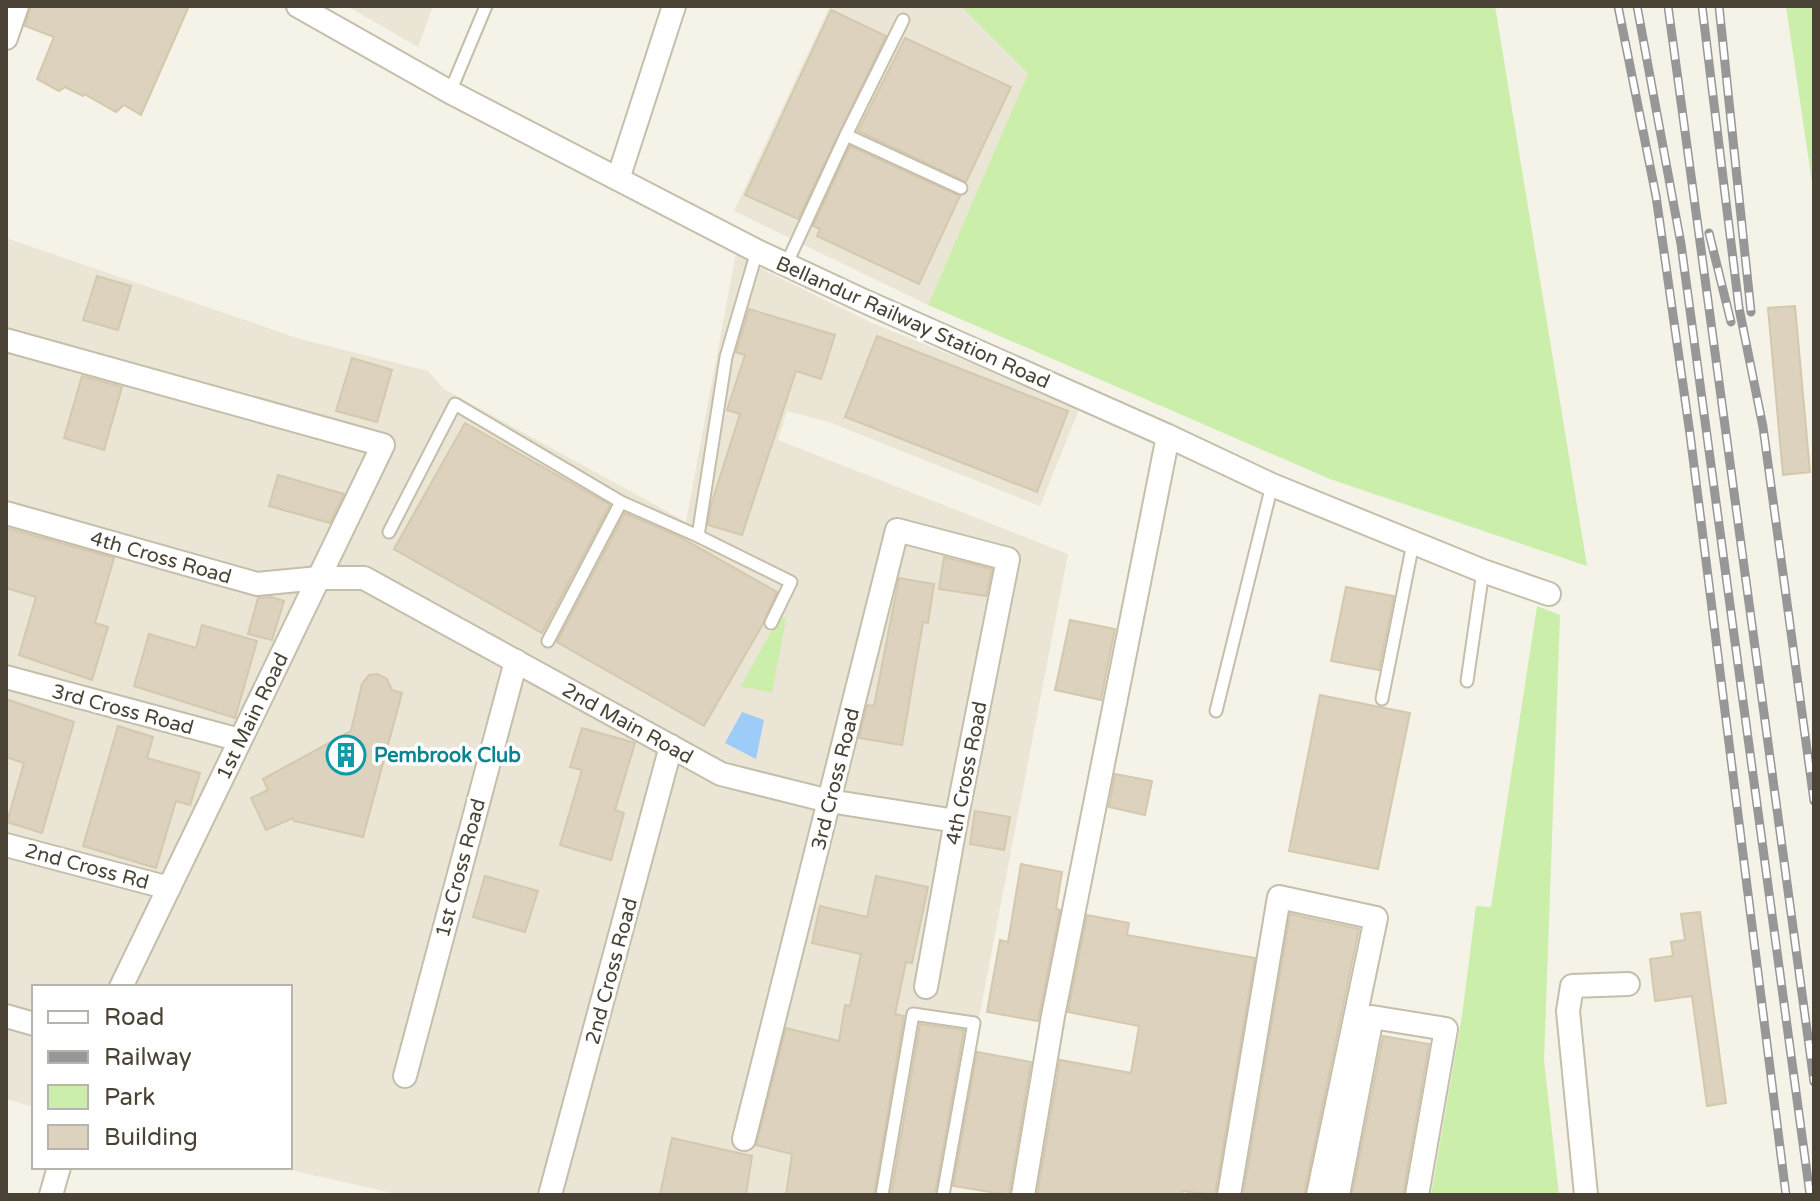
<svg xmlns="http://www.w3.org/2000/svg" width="1820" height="1201" font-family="'Varela Round',sans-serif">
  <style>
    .residential { fill: #eae5d5 }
    .green { fill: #cbeeab }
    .water { fill: #9dccf9 }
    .building { fill: #dcd2be; stroke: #d4c8ad; stroke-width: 2 }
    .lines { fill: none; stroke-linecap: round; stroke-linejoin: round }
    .service-casing { stroke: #c5beab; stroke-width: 15 }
    .minor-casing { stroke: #c5beab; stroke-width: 26 }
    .service { stroke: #fff; stroke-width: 11 }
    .minor { stroke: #fff; stroke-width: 22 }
    .rail-casing { stroke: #979797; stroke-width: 9 }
    .rail { stroke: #fff; stroke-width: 6; stroke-dasharray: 18; stroke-linecap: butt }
    .labels { text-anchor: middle; stroke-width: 7; stroke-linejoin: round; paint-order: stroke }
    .street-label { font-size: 20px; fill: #4a4335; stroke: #fff }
    .culture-label { font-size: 20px; font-weight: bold; fill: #0d838f; stroke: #fff; text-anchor: start }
  </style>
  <rect width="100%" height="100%" fill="#f5f2e7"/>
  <g class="residential">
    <path d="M347 6H433L418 47Z"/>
    <path d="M830 6H961L1028 73 928 305 734 211Z"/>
    <path d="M6 238 300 339 428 371 444 389 686 522 736 253 766 271 872 323 1080 407 1040 506 829 422 787 411 778 440 1068 554 945 1195H401L277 1167H290V987H34V1107L6 1099Z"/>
  </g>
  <g class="green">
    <path d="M961 6H1495L1587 566 1330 479 928 305 1028 73Z"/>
    <path d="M1786 6H1814V196Z"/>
    <path d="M1537 606 1560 615 1544 1060 1559 1195H1431L1462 1016 1476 906 1491 907Z"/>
    <path d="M779 617 786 619 772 693 741 686Z"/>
  </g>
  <path class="water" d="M742 712 764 720 756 759 725 743Z"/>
  <g class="building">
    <path d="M31 6H189L141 115 124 105 116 112 84 94 83 96 65 87 59 91 37 79 54 37 25 26Z"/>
    <path d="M831 10 886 36 798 219 745 195Z"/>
    <path d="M905 38 1011 87 966 182 858 131Z"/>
    <path d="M850 146 960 196 919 284 817 236 820 229 813 226Z"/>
    <path d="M97 276 131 286 118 330 83 320Z"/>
    <path d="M1795 306 1810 472 1783 475 1768 308Z"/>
    <path d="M749 309 835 335 821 379 796 371 742 535 708 525 711 505 740 414 727 410 745 355 736 352Z"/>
    <path d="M877 336 1068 411 1037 492 845 417Z"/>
    <path d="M352 358 392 370 377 422 336 411Z"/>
    <path d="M82 376 122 387 104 450 64 438Z"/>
    <path d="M465 423 610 505 542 633 394 549Z"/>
    <path d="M278 475 344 494 330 523 269 506Z"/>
    <path d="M625 513 680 537 777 592 763 624 704 726 557 642Z"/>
    <path d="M6 528 114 558 95 623 108 627 92 680 19 655 36 597 6 588Z"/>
    <path d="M944 557 992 569 986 596 939 589Z"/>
    <path d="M899 578 934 584 928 623 923 622 902 745 859 738 867 705 874 706Z"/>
    <path d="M1346 587 1394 596 1379 670 1331 661Z"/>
    <path d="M271 597 284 601 272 640 248 634 258 598Z"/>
    <path d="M1070 620 1115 629 1101 700 1055 690Z"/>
    <path d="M202 625 257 641 235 718 134 686 149 634 196 648Z"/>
    <path d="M378 674 387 679 392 690 402 693 363 837 294 821 293 818 266 830 251 798 268 790 263 779 351 731 362 684 369 675Z"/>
    <path d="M1320 695 1410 713 1378 869 1289 851Z"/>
    <path d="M6 699 74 722 42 833 7 822 24 763 6 757Z"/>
    <path d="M118 726 153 737 147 758 200 773 190 805 176 801 156 868 83 846Z"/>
    <path d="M582 728 635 743 615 810 624 813 611 860 560 845 582 770 570 767Z"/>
    <path d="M1115 774 1152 781 1145 815 1109 807Z"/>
    <path d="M975 811 1010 817 1004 850 970 844Z"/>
    <path d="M1021 864 1062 872 1056 909 1060 910 1038 1021 987 1012 1000 940 1008 942Z"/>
    <path d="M485 876 538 891 525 932 473 917Z"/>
    <path d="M876 876 928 887 912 963 906 962 895 1014 904 1016 874 1195H786L792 1154 756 1145 786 1028 839 1041 845 1005 850 1006 861 954 812 943 820 906 867 917Z"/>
    <path d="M1700 912 1726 1103 1707 1106 1692 996 1655 1001 1650 959 1673 956 1671 942 1685 940 1681 914Z"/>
    <path d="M1290 914 1359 929 1304 1195H1243Z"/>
    <path d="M1087 915 1129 923 1127 935 1255 958 1215 1195 1182 1191V1195H1037L1060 1060 1131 1073 1139 1026 1068 1012Z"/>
    <path d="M920 1024 964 1030 935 1195H891Z"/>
    <path d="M1383 1036 1429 1044 1403 1195H1352Z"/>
    <path d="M977 1052 1031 1062 1009 1195 953 1186Z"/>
    <path d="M672 1138 752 1156 746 1195H660Z"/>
  </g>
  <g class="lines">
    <defs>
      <g id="service">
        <path d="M450 92 486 6"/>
        <path d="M846 135 961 188"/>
        <path d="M786 265 846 135 903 20"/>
        <path d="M389 532 455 404 621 502 698 536 726 357 757 251"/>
        <path d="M698 536 791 582 771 623"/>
        <path d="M548 641 621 502"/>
        <path d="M1467 681 1483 571"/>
        <path d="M1382 699 1413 543"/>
        <path d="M1216 711 1272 485"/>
        <path d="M882 1195 913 1014 974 1023 943 1195"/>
      </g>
      <g id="minor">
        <path d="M298 6 450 92 757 251 864 301 1168 436 1272 485 1483 571 1549 594"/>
        <path d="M6 38 17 6"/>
        <path d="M618 179 674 6"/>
        <path d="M6 340 383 445 121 987"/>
        <path d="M6 513 257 584 319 578H364L721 774 829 801 956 821"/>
        <path d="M6 677 240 740"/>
        <path d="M6 845 169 888"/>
        <path d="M6 1016 34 1024"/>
        <path d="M405 1076 516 661"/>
        <path d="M744 1139 897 530 1008 559 956 821 926 987"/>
        <path d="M51 1195 59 1167"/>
        <path d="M550 1195 671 746"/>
        <path d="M1023 1195 1053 1016 1168 436"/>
        <path d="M1229 1195 1279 897 1376 918 1318 1195"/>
        <path d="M1338 1195 1372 1017 1446 1029 1417 1195"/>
        <path d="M1586 1195 1568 1011 1572 986 1628 984"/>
      </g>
    </defs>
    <use href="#service" class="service-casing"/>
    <use href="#minor" class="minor-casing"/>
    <use href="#service" class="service"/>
    <use href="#minor" class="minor"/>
    <defs>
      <g id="rail">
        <path d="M1618 6 1656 196 1690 434 1786 1195"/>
        <path d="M1637 6 1681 244 1810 1195"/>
        <path d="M1668 6 1814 1082"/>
        <path d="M1702 6 1739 308 1763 427 1814 801"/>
        <path d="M1719 6 1751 312"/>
        <path d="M1709 233 1731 322"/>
      </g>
    </defs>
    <use href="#rail" class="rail-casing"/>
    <use href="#rail" class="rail"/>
  </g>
  <defs>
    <symbol id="building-ring" viewBox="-11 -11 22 22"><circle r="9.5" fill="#fff" stroke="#0f9aa8" stroke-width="1.5"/><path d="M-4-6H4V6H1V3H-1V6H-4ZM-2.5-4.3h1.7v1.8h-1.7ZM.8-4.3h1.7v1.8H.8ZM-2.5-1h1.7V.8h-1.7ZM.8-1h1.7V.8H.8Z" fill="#0f9aa8"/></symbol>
  </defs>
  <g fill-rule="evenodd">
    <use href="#building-ring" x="324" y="733" width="44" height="44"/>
  </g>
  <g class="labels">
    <g class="street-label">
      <text transform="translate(913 322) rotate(24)" y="7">Bellandur Railway Station Road</text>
      <text transform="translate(161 557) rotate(16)" y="7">4th Cross Road</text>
      <text transform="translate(123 709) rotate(15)" y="7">3rd Cross Road</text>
      <text transform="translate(252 716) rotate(-64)" y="7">1st Main Road</text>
      <text transform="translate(628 723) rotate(29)" y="7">2nd Main Road</text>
      <text transform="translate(966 773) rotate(-79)" y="7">4th Cross Road</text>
      <text transform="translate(835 779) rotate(-76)" y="7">3rd Cross Road</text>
      <text transform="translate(87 866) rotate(15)" y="7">2nd Cross Rd</text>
      <text transform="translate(460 868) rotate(-75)" y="7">1st Cross Road</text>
      <text transform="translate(611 971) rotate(-75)" y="7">2nd Cross Road</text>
    </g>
    <g class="culture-label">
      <text x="374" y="762">Pembrook Club</text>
    </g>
  </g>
  <rect width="1820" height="1201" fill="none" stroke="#4a4335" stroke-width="16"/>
  <rect x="32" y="985" width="260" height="184" fill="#ffffff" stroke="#b7b4ae" stroke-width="2"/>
  <rect x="48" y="1011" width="40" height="12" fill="#ffffff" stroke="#b7b4ae" stroke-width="2"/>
  <text x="104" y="1025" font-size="24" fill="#4a4335">Road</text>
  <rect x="48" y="1051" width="40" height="12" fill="#979797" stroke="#b7b4ae" stroke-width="2"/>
  <text x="104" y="1065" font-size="24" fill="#4a4335">Railway</text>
  <rect x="48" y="1085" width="40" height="24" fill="#cbeeab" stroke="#b7b4ae" stroke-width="2"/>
  <text x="104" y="1105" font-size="24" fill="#4a4335">Park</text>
  <rect x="48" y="1125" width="40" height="24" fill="#dcd2be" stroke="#b7b4ae" stroke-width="2"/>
  <text x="104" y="1145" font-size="24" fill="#4a4335">Building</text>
</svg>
